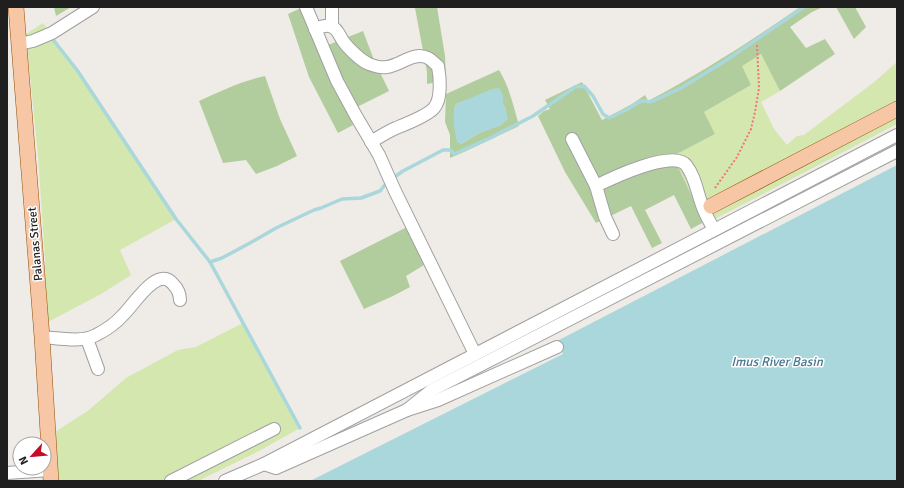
<svg xmlns="http://www.w3.org/2000/svg" width="904" height="488" font-family="Signika,sans-serif">
  <style>
    .grass { fill: #d3e7af }
    .forest { fill: #b2cd9d; fill-rule: evenodd }
    .water { fill: #a9d7db }
    .lines { fill: none; stroke-linecap: round; stroke-linejoin: round }
    .stream { stroke: #a9d7db; stroke-width: 3.5 }
    .minor-casing { stroke: #a0a0a0; stroke-width: 14 }
    .major-casing { stroke: #935008; stroke-width: 16 }
    .path { stroke: #f3747a; stroke-width: 2; stroke-dasharray: 2 2; stroke-linecap: butt }
    .minor { stroke: #fff; stroke-width: 12 }
    .major { stroke: #f7c6a4; stroke-width: 15 }
    .labels { text-anchor: middle; stroke-width: 3; stroke-linejoin: round; paint-order: stroke }
    .street-label { font-size: 12px; fill: #1f1f1f; stroke: #fff }
    .water-label { font-size: 13px; font-style: italic; fill: #477993; stroke: #fff }
  </style>
  <rect width="100%" height="100%" fill="#efebe6"/>
  <g class="grass">
    <path d="M43 23 77 70 176 219 120 250 131 275 101 294 46 323 45 258 38 156 26 34Z"/>
    <path d="M761 54 780 91 761 102 774 129 787 145 797 136 804 135 873 83 897 62V124L713 220 704 222 673 156 715 134 704 112 751 85 741 66Z"/>
    <path d="M243 323 300 428 259 451 198 481H56L52 434 89 410 126 378 178 350 196 347Z"/>
  </g>
  <g class="forest">
    <path d="M54 7H71L56 16Z"/>
    <path d="M421 7H437L445 56 446 80 427 84V72L415 8Z"/>
    <path d="M800 7H823L812 12 790 27 806 48 825 39 835 54 780 91 761 54 742 66 751 85 704 112 715 134 673 156 704 222 691 229 674 195 645 210 662 243 652 248 631 206 596 223 565 172 538 116 544 111 550 109 545 100 582 82 602 120 632 104 645 95 648 101C701 73 751 41 800 7Z"/>
    <path d="M836 7H855L866 27 854 39Z"/>
    <path d="M301 8 318 49 363 31 374 60 389 91 347 112 353 125 338 133 309 77 288 14Z"/>
    <path d="M499 70C509 86 514 107 519 126L464 152 450 158V135L445 122 446 94ZM503 95V103L506 111 490 129 481 132 461 144 455 131 454 110 456 104 466 100Z"/>
    <path d="M265 76 280 119 297 156 277 166 256 174 246 160 223 163 199 101C221 91 241 81 265 76Z"/>
    <path d="M407 227 424 265 406 276 410 287 393 296 364 309 340 261Z"/>
  </g>
  <g class="water">
    <path d="M499 88 503 95V103L506 111 508 119 500 126 481 132 461 144 457 142C455 131 451 115 456 104L492 89Z"/>
    <path d="M897 165V481H310L563 354 557 341Z"/>
  </g>
  <g class="lines">
    <g class="stream">
      <path d="M51 37 77 70 176 219 210 262 300 428"/>
      <path d="M393 178 403 171 443 150H451L454 154 488 139 533 116 575 87 584 86 593 96 603 114 609 118 626 110 641 101H646L649 102 653 101 681 88 725 61 804 7"/>
      <path d="M210 262 222 258 250 243 276 228 314 210 321 208 342 199 361 198 380 191 388 181"/>
    </g>
    <defs>
      <g id="minor">
        <path d="M306 7 337 81 356 116 379 155 395 191 475 354"/>
        <path d="M332 26V7"/>
        <path d="M315 29C320 27 327 24 332 27 338 29 340 37 343 41 348 48 361 61 369 64 374 66 381 68 387 67 401 65 414 51 428 58 432 60 435 64 438 66 440 77 442 99 434 108 427 116 406 124 396 128 387 132 379 137 371 142"/>
        <path d="M19 44 33 41 52 33 93 7"/>
        <path d="M572 139 596 186 605 217 613 234"/>
        <path d="M596 186C612 178 673 149 686 165 695 176 697 192 702 205 705 214 710 222 714 230"/>
        <path d="M42 337C58 338 82 343 96 335 106 330 116 323 123 315 133 306 158 264 173 284 178 289 180 294 180 300"/>
        <path d="M87 339 98 369"/>
        <path d="M407 410 432 390 897 151"/>
        <path d="M264 464 276 468 407 410 438 400 557 347"/>
        <path d="M7 473 50 470"/>
        <path d="M171 481 274 429"/>
        <path d="M225 481 264 464 897 135"/>
      </g>
      <g id="major">
        <path d="M16 7 42 337 51 481"/>
        <path d="M711 206 897 109"/>
      </g>
    </defs>
    <use href="#minor" class="minor-casing"/>
    <use href="#major" class="major-casing"/>
    <path class="path" d="M715 188 737 157 751 129 755 112 759 88 757 45"/>
    <use href="#minor" class="minor"/>
    <use href="#major" class="major"/>
  </g>
  <g class="labels">
    <g class="street-label">
      <text transform="translate(35 244) rotate(-95)" y="4">Palanas Street</text>
    </g>
    <g class="water-label">
      <text x="777" y="366">Imus River Basin</text>
    </g>
  </g>
  <rect width="904" height="488" fill="none" stroke="#1f1f1f" stroke-width="16"/>
  <g transform="translate(32 456) rotate(243)"><circle r="19" fill="#ffffff" stroke="#a5a5a5"/>
  <path d="M0-3L7 15L0 10L-7 15Z" fill="#c40b27"/>
  <text y="-6" font-size="11" font-weight="bold" text-anchor="middle" fill="#1f1f1f">N</text>
  </g>
</svg>
